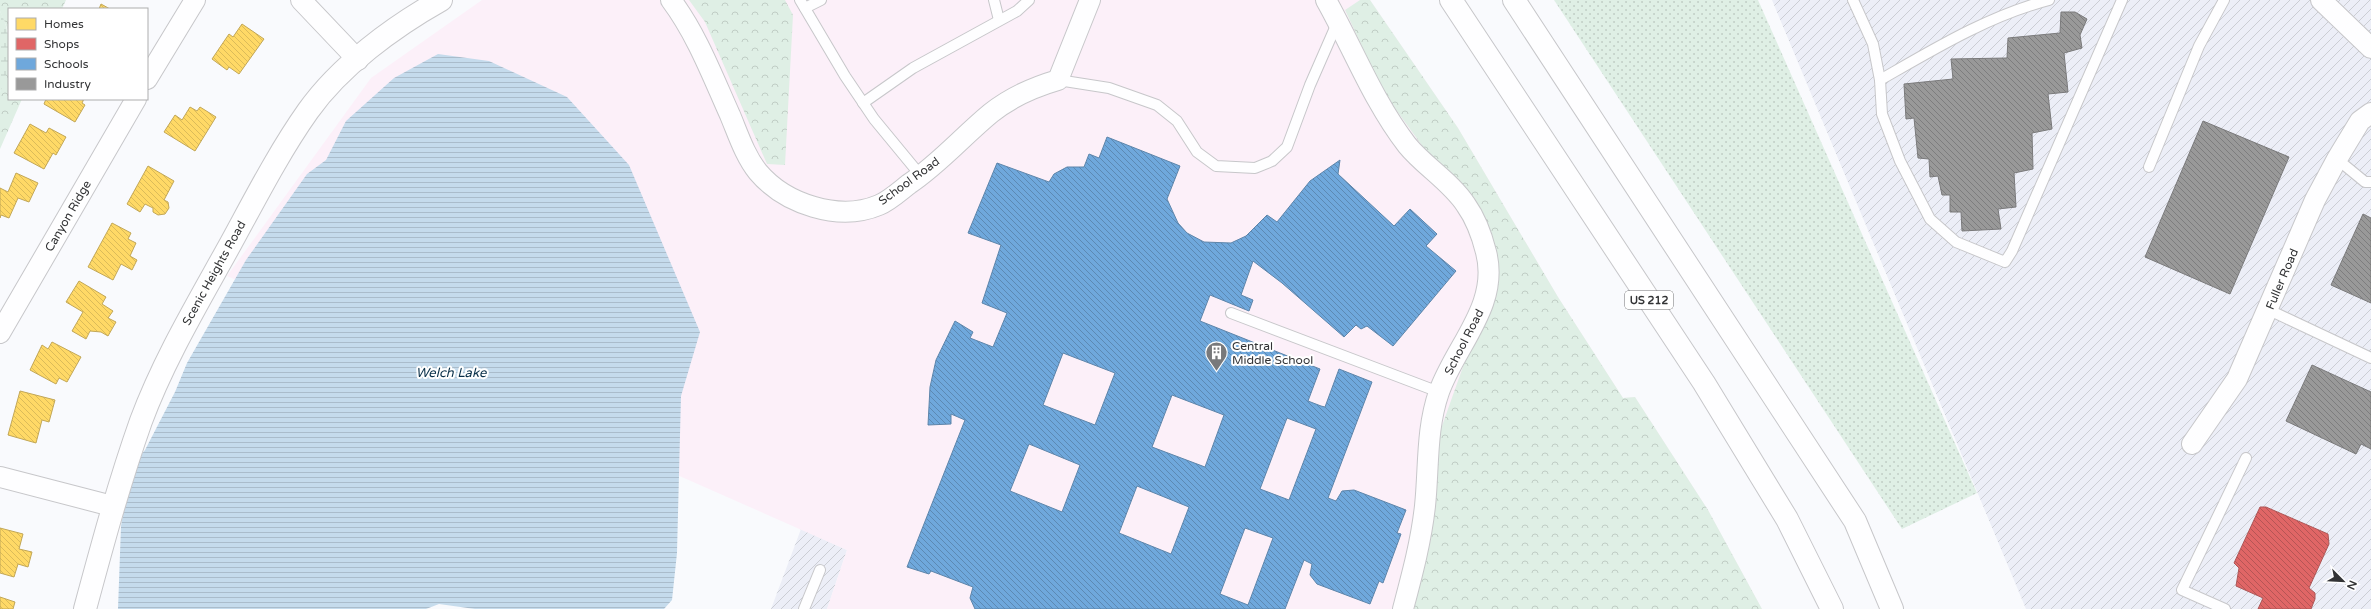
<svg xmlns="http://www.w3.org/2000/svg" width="2371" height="609" font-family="'Varela Round',sans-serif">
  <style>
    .industrial { fill: url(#industrial-furrows) }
    .education { fill: #fcf0f9 }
    .grass { fill: url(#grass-dots) }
    .forest { fill: url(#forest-crowns) }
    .wetland { fill: url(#wetland-marsh) }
    .water { fill: url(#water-rules) }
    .homes { fill: url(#homes-back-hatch); stroke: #c2a757 }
    .shops { fill: url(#shops-back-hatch); stroke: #ac5757 }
    .schools { fill: url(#schools-back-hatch); stroke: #5d85aa; fill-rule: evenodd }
    .industry { fill: url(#industry-back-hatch); stroke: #7a7a7b }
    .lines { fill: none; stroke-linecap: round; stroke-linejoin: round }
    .service-casing { stroke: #c7c7ca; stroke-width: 12 }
    .minor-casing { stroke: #c7c7ca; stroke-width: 22 }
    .tertiary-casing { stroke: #c7c7ca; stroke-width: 24 }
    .motorway-casing { stroke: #c7c7ca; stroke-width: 24 }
    .service { stroke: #fefeff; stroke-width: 10 }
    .minor { stroke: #fefeff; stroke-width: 20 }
    .tertiary { stroke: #fefeff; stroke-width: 22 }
    .motorway { stroke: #fefeff; stroke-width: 22 }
    .labels { text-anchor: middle; stroke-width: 4; stroke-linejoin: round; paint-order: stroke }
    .shield { fill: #fff; stroke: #707072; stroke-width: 1 }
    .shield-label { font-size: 11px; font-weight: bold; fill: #323335 }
    .street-label { font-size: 12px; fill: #323335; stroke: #fff }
    .poi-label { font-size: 12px; fill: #323335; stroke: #fff; text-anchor: start }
    .water-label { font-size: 13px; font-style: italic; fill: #082f48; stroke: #fff }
  </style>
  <defs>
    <pattern id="industrial-furrows" width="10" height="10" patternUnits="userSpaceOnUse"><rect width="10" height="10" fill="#eceef7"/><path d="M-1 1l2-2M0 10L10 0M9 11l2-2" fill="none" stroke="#cbcdd4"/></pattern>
    <pattern id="grass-dots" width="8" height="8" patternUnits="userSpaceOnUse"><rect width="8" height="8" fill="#dfefe5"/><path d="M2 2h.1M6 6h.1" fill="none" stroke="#c0cdc5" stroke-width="1.8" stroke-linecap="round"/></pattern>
    <pattern id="forest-crowns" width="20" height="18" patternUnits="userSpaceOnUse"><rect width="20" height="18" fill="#dfefe5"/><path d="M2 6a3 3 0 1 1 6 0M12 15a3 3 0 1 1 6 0" fill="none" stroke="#c0cdc5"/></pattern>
    <pattern id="wetland-marsh" width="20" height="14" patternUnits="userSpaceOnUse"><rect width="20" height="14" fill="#dfefe5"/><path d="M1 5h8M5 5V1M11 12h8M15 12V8" fill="none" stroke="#c0cdc5"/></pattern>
    <pattern id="water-rules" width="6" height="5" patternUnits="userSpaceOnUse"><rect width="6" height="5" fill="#c5dbec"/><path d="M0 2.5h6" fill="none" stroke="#aabccb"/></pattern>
    <pattern id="homes-back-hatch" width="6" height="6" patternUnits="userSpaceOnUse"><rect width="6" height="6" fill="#ffd966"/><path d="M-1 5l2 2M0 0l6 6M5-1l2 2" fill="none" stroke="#dbbb59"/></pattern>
    <pattern id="shops-back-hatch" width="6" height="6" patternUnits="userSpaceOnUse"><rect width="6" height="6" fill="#e06666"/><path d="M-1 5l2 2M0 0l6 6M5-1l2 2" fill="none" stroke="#b65555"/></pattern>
    <pattern id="schools-back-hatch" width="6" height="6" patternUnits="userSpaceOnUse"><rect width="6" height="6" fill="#6fa8dc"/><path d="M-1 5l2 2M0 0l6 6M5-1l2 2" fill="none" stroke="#5c89b3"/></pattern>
    <pattern id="industry-back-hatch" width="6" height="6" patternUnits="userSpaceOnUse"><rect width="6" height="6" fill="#999"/><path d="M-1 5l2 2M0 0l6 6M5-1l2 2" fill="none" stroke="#7d7d7e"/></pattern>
  </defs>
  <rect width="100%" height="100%" fill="#f9fafd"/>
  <g class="industrial">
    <path d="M1772 0H2371V609H2026Z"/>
    <path d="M801 529 847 550 827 609H771Z"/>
  </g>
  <path class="education" d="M482 0H1370L1458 128 1558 297 1623 398 1635 397 1708 510 1762 609H827L847 550 227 276 371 78Z"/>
  <path class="grass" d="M1554 0H1758L1977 493 1902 529Z"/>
  <g class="forest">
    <path d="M0 0H66L62 9H9V33L0 11Z"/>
    <path d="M689 0H785L793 15 785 165 767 164 705 22Z"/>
    <path d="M1360 0H1370L1458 128 1558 297 1623 398 1635 397 1708 510 1762 609H1414L1430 543 1437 483V440L1465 361 1490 313 1497 282 1493 239 1480 210 1462 185 1423 147 1394 107 1374 72 1345 10Z"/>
    <path d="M9 56V99H22L0 149V92Z"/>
  </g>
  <path class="wetland" d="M0 11C13 36 12 67 0 92Z"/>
  <path class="water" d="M438 54 489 61 567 97 629 165 700 332 681 396 677 553 672 600 664 609H475L439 604 426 609H118L121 526 131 467 145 450 175 392 187 363 246 260 307 174 326 160 346 121 394 78Z"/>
  <g class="homes">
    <path d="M101 4 110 9H99Z"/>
    <path d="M242 24 264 39 239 74 229 67 227 70 212 59 229 34 233 37Z"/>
    <path d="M46 99H84L82 103 85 105 75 122 44 104Z"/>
    <path d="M190 107 197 111 200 107 216 117 195 151 164 132 175 115 182 120Z"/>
    <path d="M30 124 46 133 49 128 66 137 56 155 53 153 44 169 14 153Z"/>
    <path d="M148 166 174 181 164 200 168 202 169 208 165 214 158 215 153 212V208L145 204 140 212 127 204Z"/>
    <path d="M16 173 38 183 29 202 18 198 9 218 1 215 0 218V188L8 192Z"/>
    <path d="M112 223 131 233 128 239 136 243 130 256 137 260 132 270 121 264 113 280 88 267Z"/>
    <path d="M79 281 106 297 102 304 113 311 108 318 116 322 108 336 101 332 90 331 86 339 72 331 83 312 66 302Z"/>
    <path d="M52 342 81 357 67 382 59 378 56 384 30 370 42 345 48 349Z"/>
    <path d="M20 391 55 400 49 422 42 420 36 443 8 435Z"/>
    <path d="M0 528 23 534 19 549 32 552 28 567 18 564 14 577 0 573Z"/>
    <path d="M0 597 15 602 13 609H0Z"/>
  </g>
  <path class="shops" d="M2260 507H2266L2328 534 2329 544 2309 588 2315 593V599L2311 609H2258L2263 598 2236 586 2239 568 2234 563Z"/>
  <path class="schools" d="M1107 137 1180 166 1167 199 1178 223 1187 233 1204 242 1231 243 1246 236 1267 215 1277 222 1310 181 1340 160 1338 174 1394 226 1410 209 1437 234 1426 246 1456 271 1393 346 1367 326 1361 329 1356 325 1344 337 1282 283 1253 261 1241 295 1253 300 1249 311 1210 295 1200 321 1320 369 1308 401 1321 406 1325 407 1339 369 1372 382 1328 498 1336 501 1342 491 1354 490 1406 510 1397 533 1401 534 1383 583 1379 581 1370 604 1317 584 1310 575 1312 564 1304 560 1285 609H975L970 598 973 587 931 571 929 574 907 567 965 420 951 414V424L928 425 930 387 936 360 955 321 973 332 970 338 993 347 1007 313 982 303 1001 245 968 233 997 163 1049 182 1054 174 1067 167H1084L1089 154 1099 158ZM1063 353 1115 373 1095 425 1043 405ZM1172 395 1224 415 1205 467 1152 447ZM1287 418 1316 429 1289 500 1260 489ZM1029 444 1080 465 1062 512 1010 491ZM1137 486 1189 507 1171 554 1119 533ZM1245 528 1273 538 1248 605 1220 594Z"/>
  <g class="industry">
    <path d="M2061 12H2075L2087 19 2080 35 2082 48 2064 53 2068 92 2048 94 2052 129 2032 133 2033 169 2014 173 2016 207 1998 209 2001 229 1962 231 1961 212H1950V195H1942L1938 176 1930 177 1929 159 1918 158 1914 118 1906 119 1904 84 1953 79 1951 59 2007 58 2008 38 2060 33Z"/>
    <path d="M2203 121 2289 157 2230 294 2145 257Z"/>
    <path d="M2363 214 2371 218V303L2331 285Z"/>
    <path d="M2312 365 2371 392V449L2361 444 2356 454 2286 421Z"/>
  </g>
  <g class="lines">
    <defs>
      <g id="service">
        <path d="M800 0 845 76 874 119 921 176"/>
        <path d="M994 0 999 20"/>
        <path d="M1853 0 1873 44 1880 80 1882 114 1900 161 1930 219 1956 242 2005 262 2012 251 2122 0"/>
        <path d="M805 8 821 0"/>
        <path d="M1058 80 1109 88 1157 105 1177 121 1197 152 1216 166 1255 168 1272 161 1287 147 1310 85 1338 21"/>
        <path d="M1880 80C1934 49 1988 16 2049 0"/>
        <path d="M863 103 913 68 1017 11 1029 0"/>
        <path d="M2337 159 2365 182H2371"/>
        <path d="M2149 167 2199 46 2224 0"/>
        <path d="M2269 310 2371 358"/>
        <path d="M1231 313 1439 392"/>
        <path d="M804 609 820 570"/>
        <path d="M2225 609 2182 590 2246 458"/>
      </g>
      <g id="minor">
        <path d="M301 0 358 60"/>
        <path d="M671 0C697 35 712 75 730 115 738 134 745 156 758 172 785 204 839 222 879 205 889 201 900 191 909 184 939 164 963 136 991 113 1011 97 1034 87 1058 80L1090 0"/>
        <path d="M1326 0C1353 48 1373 101 1407 145 1424 166 1451 182 1466 205 1476 219 1482 236 1486 252 1500 305 1455 346 1439 392 1426 429 1429 468 1425 506 1421 542 1412 575 1403 609"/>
        <path d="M2321 0 2371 48"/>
        <path d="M147 79 195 0"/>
        <path d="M0 333 136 99"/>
        <path d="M2192 444 2237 379 2315 200 2337 159 2360 121 2371 113"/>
        <path d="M0 477 112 506"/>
      </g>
      <path id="tertiary" d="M85 609C102 546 119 483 141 421 164 359 199 301 231 243 255 199 279 152 308 111 340 66 393 27 441 0"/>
      <g id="motorway">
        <path d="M1451 0 1704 383 1787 519 1832 609"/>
        <path d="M1514 0 1855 521 1892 609"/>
      </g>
    </defs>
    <use href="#service" class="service-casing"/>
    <use href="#minor" class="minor-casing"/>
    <use href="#tertiary" class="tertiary-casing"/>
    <use href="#motorway" class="motorway-casing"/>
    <use href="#service" class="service"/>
    <use href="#minor" class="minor"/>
    <use href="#tertiary" class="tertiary"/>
    <use href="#motorway" class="motorway"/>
  </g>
  <defs>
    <symbol id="building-pin" viewBox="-11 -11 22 30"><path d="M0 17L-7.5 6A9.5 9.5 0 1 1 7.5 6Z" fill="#78797b" stroke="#fff"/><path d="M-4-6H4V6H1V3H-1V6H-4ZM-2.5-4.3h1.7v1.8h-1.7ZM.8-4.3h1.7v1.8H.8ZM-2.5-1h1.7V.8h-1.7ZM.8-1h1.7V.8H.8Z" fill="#fff"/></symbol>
  </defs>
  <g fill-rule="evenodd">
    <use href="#building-pin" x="1204" y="340" width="25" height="34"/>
  </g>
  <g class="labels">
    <rect class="shield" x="1625" y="291" width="48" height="18" rx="3"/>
    <g class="shield-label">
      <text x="1649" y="304">US 212</text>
    </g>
    <g class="street-label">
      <text transform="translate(909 181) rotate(-36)" y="4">School Road</text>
      <text transform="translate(68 216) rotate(-60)" y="4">Canyon Ridge</text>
      <text transform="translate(214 273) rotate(-61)" y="4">Scenic Heights Road</text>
      <text transform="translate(2282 279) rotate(-67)" y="4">Fuller Road</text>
      <text transform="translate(1464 342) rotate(-63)" y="4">School Road</text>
    </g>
    <g class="poi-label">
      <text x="1232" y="350">Central<tspan x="1232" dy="14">Middle School</tspan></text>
    </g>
    <g class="water-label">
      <text x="451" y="377">Welch Lake</text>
    </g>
  </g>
  <rect x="8" y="8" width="140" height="92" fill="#ffffff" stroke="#adadae"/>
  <rect x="16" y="18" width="20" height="12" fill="#ffd966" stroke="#adadae"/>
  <text x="44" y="28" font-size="12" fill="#323335">Homes</text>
  <rect x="16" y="38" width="20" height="12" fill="#e06666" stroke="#adadae"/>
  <text x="44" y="48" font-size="12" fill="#323335">Shops</text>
  <rect x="16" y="58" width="20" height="12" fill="#6fa8dc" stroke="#adadae"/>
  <text x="44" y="68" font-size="12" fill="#323335">Schools</text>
  <rect x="16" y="78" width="20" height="12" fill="#999999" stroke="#adadae"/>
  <text x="44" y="88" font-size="12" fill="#323335">Industry</text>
  <g transform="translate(2343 581) rotate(114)" stroke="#ffffff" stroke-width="3" paint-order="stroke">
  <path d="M0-3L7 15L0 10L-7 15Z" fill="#323335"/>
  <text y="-6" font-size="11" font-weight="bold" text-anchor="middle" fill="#323335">N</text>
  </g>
</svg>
